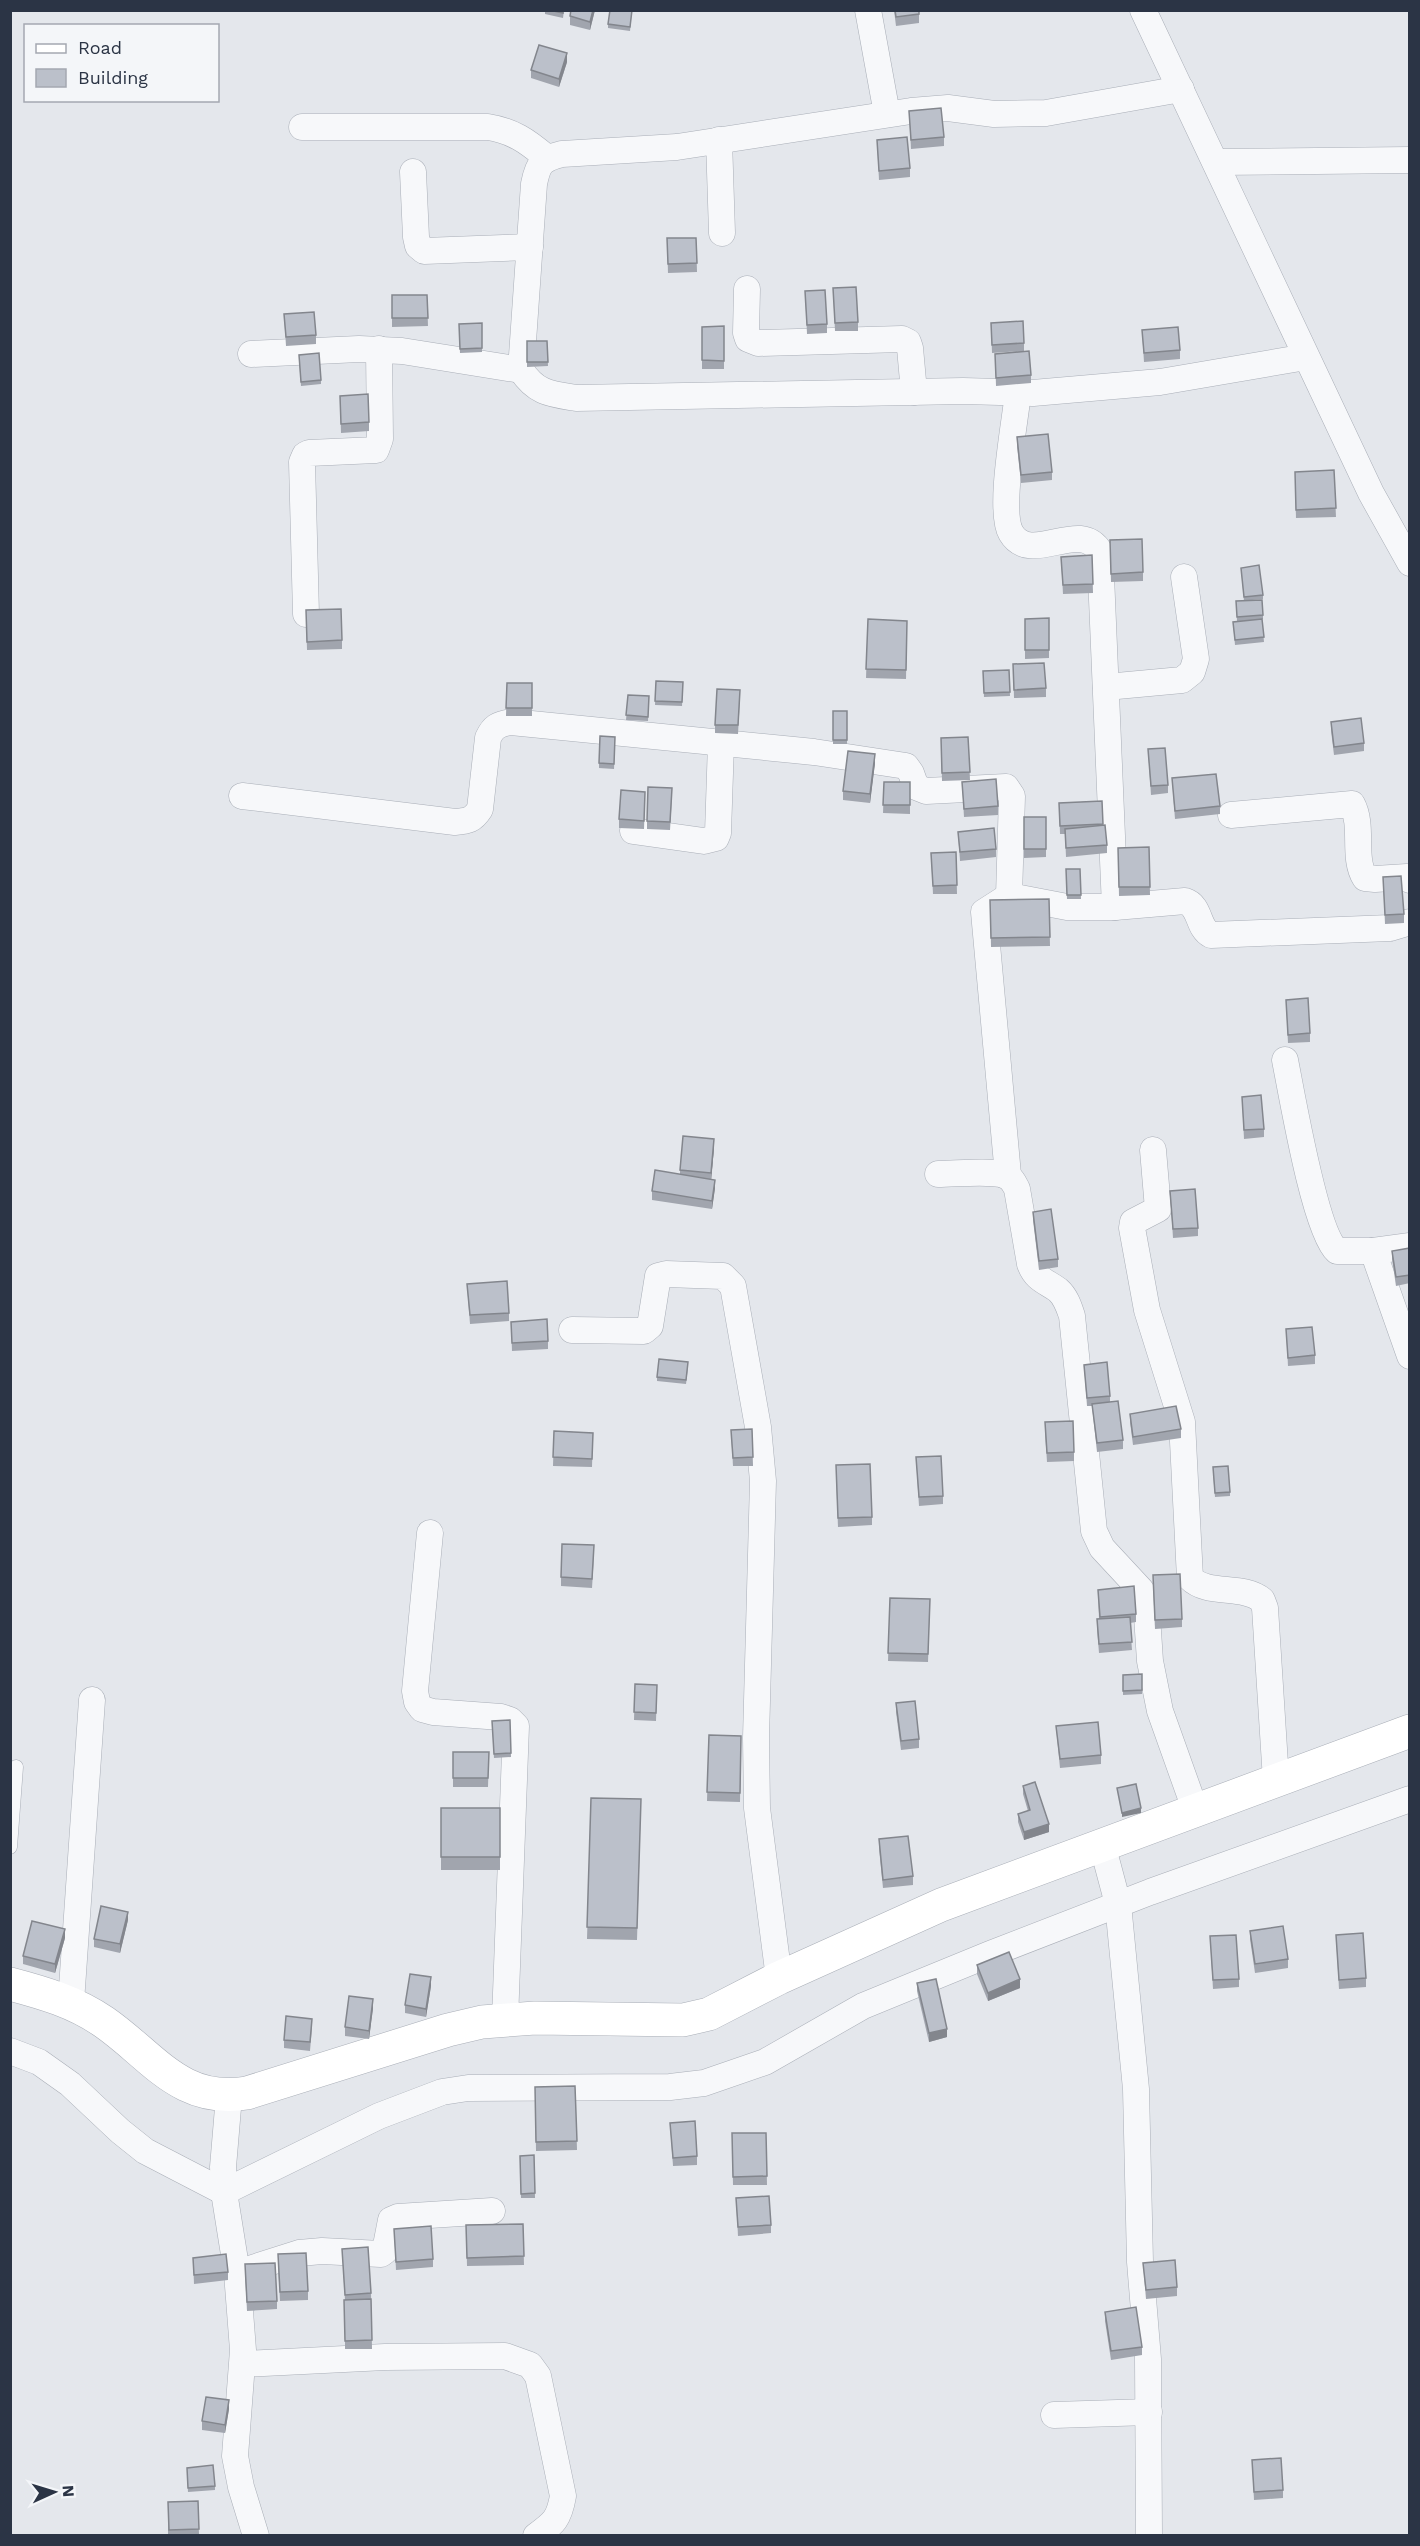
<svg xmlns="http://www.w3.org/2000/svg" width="1420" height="2546" font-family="'Work Sans',sans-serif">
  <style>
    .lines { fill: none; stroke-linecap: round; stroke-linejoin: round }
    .service-casing { stroke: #a9aeb7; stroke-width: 15 }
    .minor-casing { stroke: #a9aeb7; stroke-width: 27 }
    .secondary-casing { stroke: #a9aeb7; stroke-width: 34 }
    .service { stroke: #f7f8fa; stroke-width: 14 }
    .minor { stroke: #f7f8fa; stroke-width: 26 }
    .secondary { stroke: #fff; stroke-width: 33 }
    .wall { fill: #a1a5ae }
    .shaded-wall { fill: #83868d }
    .building { fill: #bbc0ca; stroke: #83868d; stroke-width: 1.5 }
  </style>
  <rect width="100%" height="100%" fill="#e4e7ec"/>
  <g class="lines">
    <defs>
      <path id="service" d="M10 1847 16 1767"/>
      <g id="minor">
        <path d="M868 10 887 114"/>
        <path d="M1143 10 1371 493 1410 563"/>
        <path d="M302 127H488C513 131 527 141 546 157"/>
        <path d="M719 140 722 233"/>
        <path d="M1216 162 1410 160"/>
        <path d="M413 172 416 237 418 246 424 251 530 247"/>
        <path d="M747 289 746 333 748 339 758 343 902 339 908 342 910 348 914 392"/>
        <path d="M251 354 359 349 402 351 521 370 534 184C538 164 541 159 562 154L677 147 911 111 948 108 994 114 1046 113 1181 89"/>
        <path d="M521 370C536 393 550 394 576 398L963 391 1033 393 1160 382 1306 357"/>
        <path d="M1018 393C1015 422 998 511 1011 533 1031 567 1080 517 1100 552L1115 907"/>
        <path d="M306 614 302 462 305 455 309 453 376 450 380 439 379 349"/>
        <path d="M1106 687 1182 680 1192 672 1196 659 1184 577"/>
        <path d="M242 796 455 822C468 821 473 820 480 809L488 738C493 727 498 724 511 722L814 752 906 766 911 773 916 787 926 791 1006 787 1012 796 1009 896 1067 907H1115L1185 901C1201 906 1197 928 1211 935L1390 928 1410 922"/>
        <path d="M1231 815 1352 804C1364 826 1352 857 1365 878L1375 879 1407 877 1410 880"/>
        <path d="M633 831 704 841 716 838 718 833 721 743"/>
        <path d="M1285 1060C1292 1095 1315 1232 1337 1251H1373L1410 1356"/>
        <path d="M1153 1150 1158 1209 1133 1222 1132 1228 1147 1310 1182 1422 1190 1578C1208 1596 1242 1584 1262 1600L1265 1608 1276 1780"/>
        <path d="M938 1174C957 1174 988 1170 1005 1175 1012 1178 1014 1183 1017 1189L1030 1264C1036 1280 1046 1281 1058 1290 1066 1297 1069 1307 1072 1316L1094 1531 1102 1548 1141 1590 1146 1601 1150 1661 1160 1711 1196 1812"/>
        <path d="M1006 1176 1008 1175 984 912 1009 896"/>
        <path d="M1373 1251 1410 1246"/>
        <path d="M572 1330 644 1331 650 1326 658 1276 666 1274 723 1276 733 1286 758 1427 763 1481 756 1738 757 1808 779 1978"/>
        <path d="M430 1533 415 1691 417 1702 422 1709 433 1712 501 1717 510 1720 516 1726 505 2020"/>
        <path d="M1102 1844 1118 1904 1136 2089 1140 2262 1148 2359 1149 2536"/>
        <path d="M71 2002 92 1700"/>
        <path d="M10 2051 39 2062 70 2084 120 2131 145 2151 224 2192 379 2116 442 2092 468 2088 670 2087 704 2083 765 2062 863 2006 990 1954 1150 1892 1410 1799"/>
        <path d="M229 2096 223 2167 224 2192 237 2273 243 2350 235 2456 241 2487 256 2536"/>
        <path d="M237 2273 299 2253 322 2251 381 2254 385 2251 391 2220 398 2217 492 2211"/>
        <path d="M243 2364 385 2357 505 2356 530 2365 538 2376 563 2496C559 2519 554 2523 536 2536"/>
        <path d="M1054 2415 1149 2412"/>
      </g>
      <path id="secondary" d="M10 1984C44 1993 75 2002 104 2022 153 2056 180 2104 247 2093L448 2030 482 2022 535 2018 683 2020 709 2014 779 1978 941 1905 1410 1731"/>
    </defs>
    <use href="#service" class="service-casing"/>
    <use href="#minor" class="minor-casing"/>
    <use href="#secondary" class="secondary-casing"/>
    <use href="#service" class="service"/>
    <use href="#minor" class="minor"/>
    <use href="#secondary" class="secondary"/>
  </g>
  <g class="wall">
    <path d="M545 10H564L563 18 545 14Z"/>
    <path d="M571 10H595L590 30 570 25V16Z"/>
    <path d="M632 10 630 31 608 28V24Z"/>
    <path d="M894 10H919V23L896 26Z"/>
    <path d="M567 62 559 87 531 78V70Z"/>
    <path d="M909 111 944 137V146L911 149Z"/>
    <path d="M877 140 910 168V177L879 180Z"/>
    <path d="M667 238H696L697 272 668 273Z"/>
    <path d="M833 288 858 322V331H835Z"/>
    <path d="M805 291 827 324V333L807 334Z"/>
    <path d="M392 295H427L428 326 392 327Z"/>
    <path d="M284 314 316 335V344L286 346Z"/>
    <path d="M482 323V352L460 353 459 324Z"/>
    <path d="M991 323 1024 343V351L1031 375V383L996 386 995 354 1021 351 992 353Z"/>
    <path d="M724 326V369H702V327Z"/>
    <path d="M1142 330 1180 350V359L1144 362Z"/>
    <path d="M527 341H547L548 366 527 367Z"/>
    <path d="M299 359 321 380V384L301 386Z"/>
    <path d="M340 396 369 422V431L341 433Z"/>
    <path d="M1017 437 1052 472V480L1021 483 1017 446Z"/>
    <path d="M1334 470 1336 517 1296 518 1295 481Z"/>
    <path d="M1110 549 1143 572V581L1111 582Z"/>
    <path d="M1092 555 1093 593 1063 594 1061 557Z"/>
    <path d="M1241 568 1263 595V599L1252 600 1263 615V619H1262L1264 642 1235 645 1233 622 1237 621 1236 601H1244Z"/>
    <path d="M306 618 342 640V649L307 650Z"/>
    <path d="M1049 618V658L1025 659V619Z"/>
    <path d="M868 619 907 621 906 679 866 678Z"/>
    <path d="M1013 664 1046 688V697L1014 698Z"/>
    <path d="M1009 670 1010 696 984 697 983 671Z"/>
    <path d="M656 681 683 682 682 706 655 705Z"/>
    <path d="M507 683H532V716H506Z"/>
    <path d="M628 695 649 696 648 721 626 720Z"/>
    <path d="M740 698 738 734 715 733V725Z"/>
    <rect x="833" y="711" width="14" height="33"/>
    <path d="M1331 722 1364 743V751L1334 755 1331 730Z"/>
    <path d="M615 737 614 769 599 768V763Z"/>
    <path d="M968 737 970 780 942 781 941 738Z"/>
    <path d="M1148 749 1168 785V793L1151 795Z"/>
    <path d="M875 763 870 803 843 800V791Z"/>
    <path d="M1172 778 1220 806V814L1175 819Z"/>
    <path d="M884 782H910V814L883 813Z"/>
    <path d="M962 782 998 806V815L964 817Z"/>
    <path d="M672 797 670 830 647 829V821Z"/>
    <path d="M645 800 644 829 619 828V819Z"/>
    <path d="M1102 801 1103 826 1107 845V853L1066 857 1065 834H1060L1059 803Z"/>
    <path d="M1024 817H1046V857L1024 858Z"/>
    <path d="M958 832 996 849V857L960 861Z"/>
    <path d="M1149 847 1150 895 1119 896 1118 848Z"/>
    <path d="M956 852 957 894H933L931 853Z"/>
    <path d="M1066 869H1080L1081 899H1067Z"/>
    <path d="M1383 877 1404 914V923L1385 924Z"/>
    <path d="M1049 899 1050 946 991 947 990 900Z"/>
    <path d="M1286 1000 1310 1033V1042L1288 1043Z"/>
    <path d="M1242 1097 1264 1129V1137L1244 1139Z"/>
    <path d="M714 1148 711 1179 715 1188 712 1209 652 1200V1191L680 1174V1170Z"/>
    <path d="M1170 1191 1198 1228V1236L1173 1238Z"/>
    <path d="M1033 1212 1058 1259V1267L1039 1270 1033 1220Z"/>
    <path d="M1410 1248V1283L1396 1286 1392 1259V1251Z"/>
    <path d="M467 1284 509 1313V1321L470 1324Z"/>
    <path d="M511 1322 548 1341V1349L512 1351Z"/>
    <path d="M1286 1329 1315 1355V1364L1288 1366Z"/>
    <path d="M1084 1365 1110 1396V1402L1123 1440V1449L1097 1452 1092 1406H1087Z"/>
    <path d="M688 1367 686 1384 657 1381V1377Z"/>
    <path d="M1130 1414 1181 1429V1438L1133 1445 1130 1422Z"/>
    <path d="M752 1429 753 1466H733L731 1430Z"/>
    <path d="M554 1431 593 1433 592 1467 553 1466Z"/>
    <path d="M1045 1431 1074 1452V1461L1047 1462Z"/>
    <path d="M916 1457 943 1496V1504L919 1506Z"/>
    <path d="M1213 1472 1230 1492V1496L1215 1497Z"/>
    <path d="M836 1474 872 1517V1525L838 1527Z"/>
    <path d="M594 1554 592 1588 561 1586V1577Z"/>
    <path d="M1153 1584 1182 1619V1627L1155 1629Z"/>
    <path d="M1098 1590 1136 1614V1622L1130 1623 1132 1650 1099 1653 1097 1628V1619H1099Z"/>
    <path d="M890 1598 930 1599 928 1662 888 1661Z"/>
    <path d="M1142 1674V1694L1123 1695V1675Z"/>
    <path d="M635 1684 657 1685 656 1721 634 1720Z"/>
    <path d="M896 1703 919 1739V1748L901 1750 896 1712Z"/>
    <path d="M510 1720 511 1757 494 1758 492 1721Z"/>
    <path d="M1056 1726 1101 1755V1764L1060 1768Z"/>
    <path d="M709 1735 741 1736 740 1802 707 1801Z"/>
    <path d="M453 1752H489L488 1787H453Z"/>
    <path d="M1023 1786 1049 1832 1024 1840 1018 1822V1814L1028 1811 1023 1794Z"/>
    <path d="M591 1798 641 1799 637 1940 587 1939Z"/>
    <rect x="441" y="1808" width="59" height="62"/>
    <path d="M879 1839 913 1876V1885L883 1888 879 1848Z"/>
    <path d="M128 1920 120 1953 94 1947V1939Z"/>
    <path d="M1250 1931 1288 1959V1968L1255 1973 1250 1939Z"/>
    <path d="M1336 1935 1366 1978V1987L1339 1989Z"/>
    <path d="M1210 1936 1239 1979V1987L1213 1989Z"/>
    <path d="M65 1938 55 1973 23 1964V1956Z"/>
    <path d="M977 1965 1020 1988 988 2001 977 1974Z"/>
    <path d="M917 1983 947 2037 929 2042 917 1991Z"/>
    <path d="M431 1986 426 2017 405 2013V2005Z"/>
    <path d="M373 2008 369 2039 345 2036V2027Z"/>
    <path d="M312 2027 310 2051 284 2048V2040Z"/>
    <path d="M575 2086 577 2150 536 2151 535 2087Z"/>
    <path d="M670 2123 697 2156V2165L673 2166Z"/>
    <path d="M732 2133H766L767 2185H733Z"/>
    <path d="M534 2155 535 2198H521L520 2156Z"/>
    <path d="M736 2198 771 2225V2233L738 2236Z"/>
    <path d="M523 2224 524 2265 467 2266 466 2225Z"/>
    <path d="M394 2229 433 2259V2267L396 2270Z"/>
    <path d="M342 2249 371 2293 372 2349H345V2300Z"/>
    <path d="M193 2258 228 2272V2280L194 2284Z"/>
    <path d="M278 2263 308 2291V2300L280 2301Z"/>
    <path d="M1143 2263 1177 2287V2296L1146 2299Z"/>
    <path d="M245 2273 277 2301V2309L247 2311Z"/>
    <path d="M1105 2312 1142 2347V2355L1111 2360 1105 2321Z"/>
    <path d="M229 2409 225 2433 202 2430V2421Z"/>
    <path d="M1252 2460 1283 2490V2498L1254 2500Z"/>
    <path d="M187 2472 215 2486V2490L188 2492Z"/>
    <path d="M198 2501 199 2535H168V2502Z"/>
  </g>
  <g class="shaded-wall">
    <path d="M593 10H595L590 30V22Z"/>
    <path d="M567 53V62L559 87V79Z"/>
    <path d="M875 754V763L870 803V794Z"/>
    <path d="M714 1139V1148L711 1182V1173Z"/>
    <path d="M715 1180V1188L712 1209V1201Z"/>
    <path d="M1141 1808V1813L1122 1817V1813Z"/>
    <path d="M1049 1824V1832L1024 1840V1832Z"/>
    <path d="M128 1912V1920L120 1953V1944Z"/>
    <path d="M65 1929V1938L55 1973V1964Z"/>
    <path d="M431 1977V1986L426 2017V2009Z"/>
    <path d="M1020 1979V1988L988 2001V1993Z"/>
    <path d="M373 1999V2008L369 2039V2031Z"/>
    <path d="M947 2029V2037L929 2042V2033Z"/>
    <path d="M229 2400V2409L225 2433V2425Z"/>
  </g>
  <g class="building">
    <path d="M549 10H563V13Z"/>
    <path d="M571 10H593L590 22 570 16Z"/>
    <path d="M610 10H632L630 27 608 24Z"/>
    <path d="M895 10H919V14L896 17Z"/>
    <path d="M539 45 567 53 559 79 531 70Z"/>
    <path d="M941 108 944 137 911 140 909 111Z"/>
    <path d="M907 137 910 168 879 171 877 140Z"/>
    <path d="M667 238H696L697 263 668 264Z"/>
    <path d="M856 287 858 322 835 323 833 288Z"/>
    <path d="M825 290 827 324 807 325 805 291Z"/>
    <path d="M392 295H427L428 318H392Z"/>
    <path d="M314 312 316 335 286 337 284 314Z"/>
    <path d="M1023 321 1024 343 992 345 991 323Z"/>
    <path d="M482 323V348L460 349 459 324Z"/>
    <path d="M724 326V361L702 360V327Z"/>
    <path d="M1178 327 1180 350 1144 353 1142 330Z"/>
    <path d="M527 341H547L548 362H527Z"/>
    <path d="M1029 351 1031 375 996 378 995 354Z"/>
    <path d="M319 353 321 380 301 382 299 355Z"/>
    <path d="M368 394 369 422 341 424 340 396Z"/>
    <path d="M1048 434 1052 472 1021 475 1017 437Z"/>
    <path d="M1334 470 1336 508 1296 510 1295 472Z"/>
    <path d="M1142 539 1143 572 1111 574 1110 540Z"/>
    <path d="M1092 555 1093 584 1063 585 1061 557Z"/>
    <path d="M1259 565 1263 595 1244 597 1241 568Z"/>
    <path d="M1262 600 1263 615 1237 617 1236 601Z"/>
    <path d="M341 609 342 640 307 642 306 610Z"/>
    <path d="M1049 618V650H1025V619Z"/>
    <path d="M868 619 907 621 906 670 866 669Z"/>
    <path d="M1262 619 1264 637 1235 640 1233 622Z"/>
    <path d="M1044 663 1046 688 1014 690 1013 664Z"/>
    <path d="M1009 670 1010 692 984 693 983 671Z"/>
    <path d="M656 681 683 682 682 702 655 701Z"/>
    <path d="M507 683H532V708H506Z"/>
    <path d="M717 689 740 690 738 725H715Z"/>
    <path d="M628 695 649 696 648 717 626 715Z"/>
    <rect x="833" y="711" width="14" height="29"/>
    <path d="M1361 718 1364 743 1334 747 1331 722Z"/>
    <path d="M600 736 615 737 614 764 599 763Z"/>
    <path d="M968 737 970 772 942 773 941 738Z"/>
    <path d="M1165 748 1168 785 1151 786 1148 749Z"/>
    <path d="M848 751 875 754 870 794 843 791Z"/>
    <path d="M1216 774 1220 806 1175 811 1172 778Z"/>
    <path d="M996 779 998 806 964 809 962 782Z"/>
    <path d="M884 782H910V805H883Z"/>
    <path d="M648 787 672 788 670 822 647 821Z"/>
    <path d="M621 790 645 792 644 821 619 819Z"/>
    <path d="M1102 801 1103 824 1060 826 1059 803Z"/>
    <rect x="1024" y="817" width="22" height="32"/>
    <path d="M1105 825 1107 845 1066 848 1065 829Z"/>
    <path d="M994 828 996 849 960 852 958 832Z"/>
    <path d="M1149 847 1150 887H1119L1118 848Z"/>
    <path d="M956 852 957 885 933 886 931 853Z"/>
    <path d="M1066 869H1080L1081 895H1067Z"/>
    <path d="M1401 876 1404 914 1385 915 1383 877Z"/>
    <path d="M1049 899 1050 937 991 938 990 900Z"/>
    <path d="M1308 998 1310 1033 1288 1035 1286 1000Z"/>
    <path d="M1261 1095 1264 1129 1244 1130 1242 1097Z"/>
    <path d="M683 1136 714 1139 711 1173 680 1170Z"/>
    <path d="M655 1170 715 1180 712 1201 652 1191Z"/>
    <path d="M1195 1189 1198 1228 1173 1229 1170 1191Z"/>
    <path d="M1051 1209 1058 1259 1039 1261 1033 1212Z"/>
    <path d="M1410 1248V1275L1396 1277 1392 1251Z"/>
    <path d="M507 1281 509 1313 470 1315 467 1284Z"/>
    <path d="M547 1319 548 1341 512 1343 511 1322Z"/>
    <path d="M1312 1327 1315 1355 1288 1358 1286 1329Z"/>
    <path d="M659 1359 688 1362 686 1380 657 1377Z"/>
    <path d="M1107 1362 1110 1396 1087 1398 1084 1365Z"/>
    <path d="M1118 1401 1123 1440 1097 1443 1092 1404Z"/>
    <path d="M1176 1406 1181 1429 1133 1437 1130 1414Z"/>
    <path d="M1073 1421 1074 1452 1047 1453 1045 1422Z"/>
    <path d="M752 1429 753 1457 733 1458 731 1430Z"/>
    <path d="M554 1431 593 1433 592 1459 553 1457Z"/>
    <path d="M941 1456 943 1496 919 1497 916 1457Z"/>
    <path d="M870 1464 872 1517 838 1518 836 1465Z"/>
    <path d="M1228 1466 1230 1492 1215 1493 1213 1467Z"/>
    <path d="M562 1544 594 1545 592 1579 561 1577Z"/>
    <path d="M1180 1574 1182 1619 1155 1620 1153 1575Z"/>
    <path d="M1134 1586 1136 1614 1100 1617 1098 1590Z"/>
    <path d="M890 1598 930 1599 928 1654 888 1653Z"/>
    <path d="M1130 1617 1132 1642 1099 1644 1097 1619Z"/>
    <path d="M1142 1674V1690L1123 1691V1675Z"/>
    <path d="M635 1684 657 1685 656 1713 634 1712Z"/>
    <path d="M915 1701 919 1739 901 1741 896 1703Z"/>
    <path d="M510 1720 511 1753 494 1754 492 1721Z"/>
    <path d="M1098 1722 1101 1755 1060 1759 1056 1726Z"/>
    <path d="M709 1735 741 1736 740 1793 707 1792Z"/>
    <path d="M453 1752H489L488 1778H453Z"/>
    <path d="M1035 1782 1049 1824 1024 1832 1018 1814 1030 1810 1023 1786Z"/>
    <path d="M1136 1784 1141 1808 1122 1813 1117 1788Z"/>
    <path d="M591 1798 641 1799 637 1928 587 1927Z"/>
    <rect x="441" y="1808" width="59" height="49"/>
    <path d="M908 1836 913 1876 883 1880 879 1839Z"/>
    <path d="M101 1906 128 1912 120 1944 94 1939Z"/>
    <path d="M32 1921 65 1929 55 1964 23 1956Z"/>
    <path d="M1283 1926 1288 1959 1255 1964 1250 1931Z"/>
    <path d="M1363 1933 1366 1978 1339 1980 1336 1935Z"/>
    <path d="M1236 1935 1239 1979 1213 1980 1210 1936Z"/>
    <path d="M1009 1952 1020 1979 988 1993 977 1965Z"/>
    <path d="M410 1974 431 1977 426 2009 405 2005Z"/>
    <path d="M936 1979 947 2029 929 2033 917 1983Z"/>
    <path d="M349 1996 373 1999 369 2031 345 2027Z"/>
    <path d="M286 2016 312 2019 310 2042 284 2040Z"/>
    <path d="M575 2086 577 2141 536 2142 535 2087Z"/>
    <path d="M695 2121 697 2156 673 2158 670 2123Z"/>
    <path d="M732 2133H766L767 2176 733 2177Z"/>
    <path d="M534 2155 535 2193 521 2194 520 2156Z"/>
    <path d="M769 2196 771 2225 738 2227 736 2198Z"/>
    <path d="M523 2224 524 2256 467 2258 466 2225Z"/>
    <path d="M431 2226 433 2259 396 2262 394 2229Z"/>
    <path d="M368 2247 371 2293 345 2295 342 2249Z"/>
    <path d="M306 2253 308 2291 280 2292 278 2254Z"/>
    <path d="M226 2254 228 2272 194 2275 193 2258Z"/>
    <path d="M1175 2260 1177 2287 1146 2290 1143 2263Z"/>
    <path d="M275 2263 277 2301 247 2302 245 2264Z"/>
    <path d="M371 2299 372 2340 345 2341 344 2300Z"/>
    <path d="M1136 2307 1142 2347 1111 2351 1105 2312Z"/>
    <path d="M206 2397 229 2400 225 2425 202 2421Z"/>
    <path d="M1281 2458 1283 2490 1254 2492 1252 2460Z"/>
    <path d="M213 2465 215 2486 188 2488 187 2468Z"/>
    <path d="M198 2501 199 2529 169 2530 168 2502Z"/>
  </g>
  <rect width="1420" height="2546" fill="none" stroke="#2b3445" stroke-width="24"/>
  <rect x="24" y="24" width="195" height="78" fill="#f4f6f9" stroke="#a4a8b1" stroke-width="1.5"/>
  <rect x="36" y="44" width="30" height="9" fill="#ffffff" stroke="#a4a8b1" stroke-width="1.5"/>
  <text x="78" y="54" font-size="18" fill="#2b3445">Road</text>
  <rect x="36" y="69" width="30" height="18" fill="#bbc0ca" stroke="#a4a8b1" stroke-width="1.5"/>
  <text x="78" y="84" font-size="18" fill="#2b3445">Building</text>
  <g transform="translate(54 2492) rotate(86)" stroke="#f4f6f9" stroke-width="4.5" paint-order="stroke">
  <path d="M0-4.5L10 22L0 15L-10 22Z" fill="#2b3445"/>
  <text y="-9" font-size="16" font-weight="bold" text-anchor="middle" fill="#2b3445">N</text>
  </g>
</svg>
